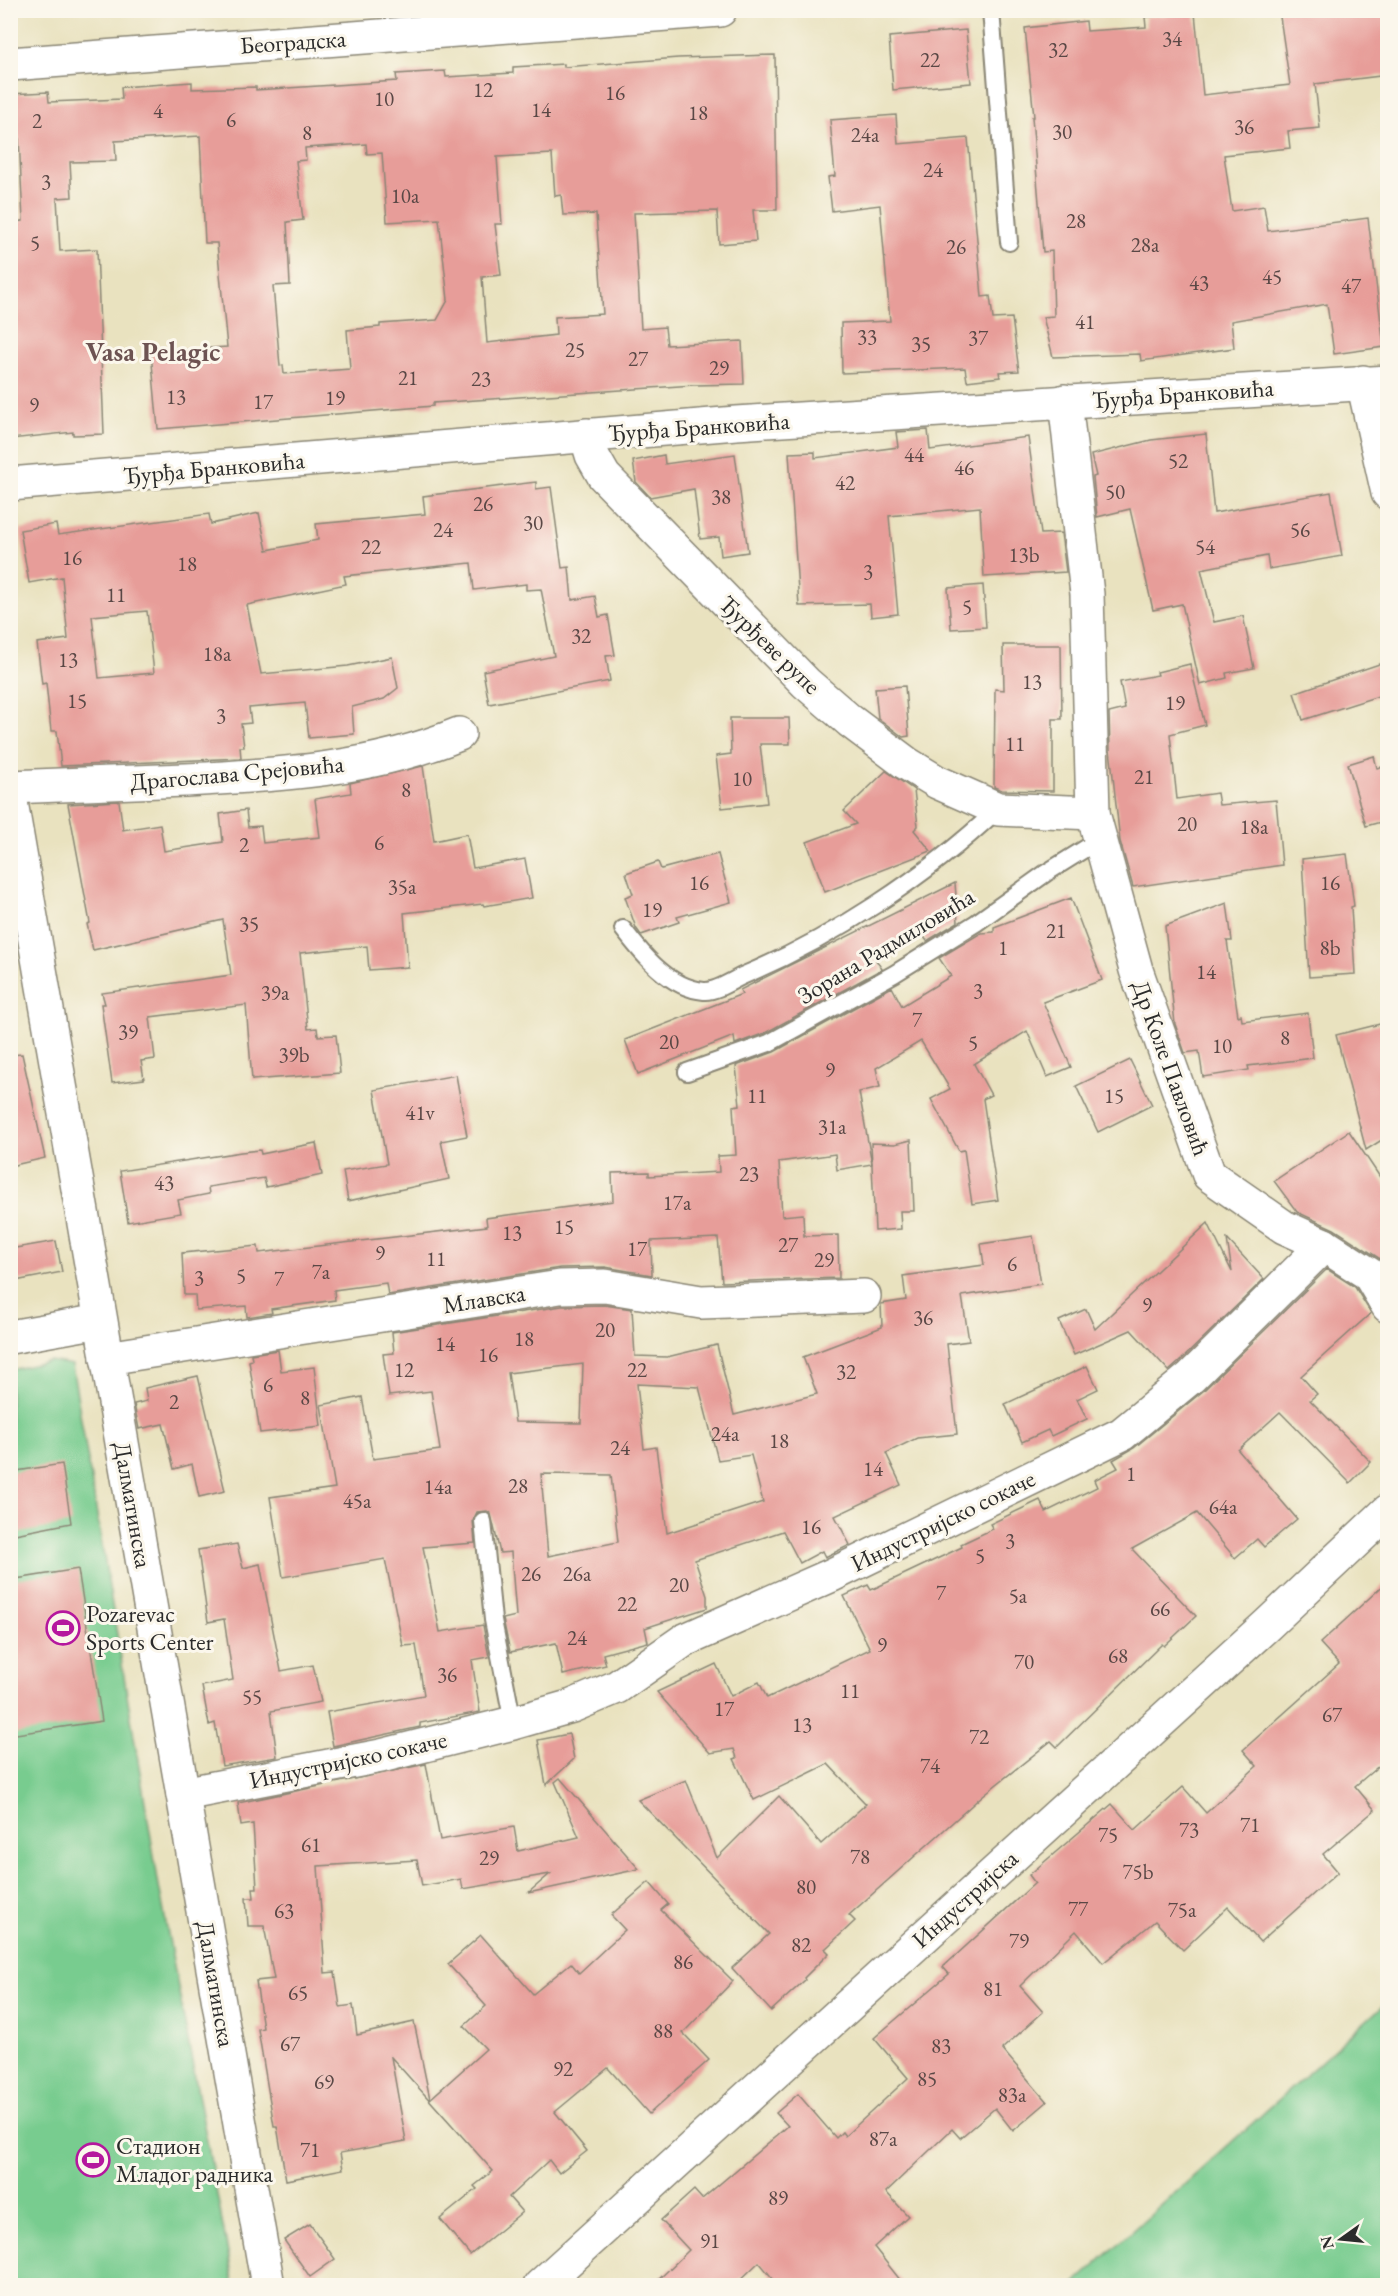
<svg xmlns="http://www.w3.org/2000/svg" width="1398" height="2296" font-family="'EB Garamond',serif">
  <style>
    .green { fill: #78cc8f; stroke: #527c5d; stroke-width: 1.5 }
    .building { fill: #e79d99; fill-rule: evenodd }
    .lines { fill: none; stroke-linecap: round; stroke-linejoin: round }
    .lane-casing { stroke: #8a8675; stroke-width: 20 }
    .street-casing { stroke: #8a8675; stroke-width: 36 }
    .lane { stroke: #fff; stroke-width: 16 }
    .street { stroke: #fff; stroke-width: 33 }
    .labels { text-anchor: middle; stroke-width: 6; stroke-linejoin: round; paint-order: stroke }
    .number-label { font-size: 21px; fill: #5a4846 }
    .street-label { font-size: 24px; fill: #2b2b2b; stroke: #fbf7ec }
    .poi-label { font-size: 24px; fill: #2b2b2b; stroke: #fbf7ec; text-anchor: start }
    .quarter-label { font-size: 27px; font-weight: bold; fill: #6d5352; stroke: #fbf7ec }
  </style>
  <rect width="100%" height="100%" fill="#fbf7ec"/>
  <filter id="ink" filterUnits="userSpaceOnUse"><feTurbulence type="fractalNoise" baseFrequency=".0167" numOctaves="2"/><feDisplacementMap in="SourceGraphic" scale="12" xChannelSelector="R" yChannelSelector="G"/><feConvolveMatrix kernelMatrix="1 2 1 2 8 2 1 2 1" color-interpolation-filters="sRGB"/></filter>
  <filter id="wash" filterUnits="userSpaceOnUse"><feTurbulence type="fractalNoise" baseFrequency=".008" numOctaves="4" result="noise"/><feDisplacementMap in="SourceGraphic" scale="24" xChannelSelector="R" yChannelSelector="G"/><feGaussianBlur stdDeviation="1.35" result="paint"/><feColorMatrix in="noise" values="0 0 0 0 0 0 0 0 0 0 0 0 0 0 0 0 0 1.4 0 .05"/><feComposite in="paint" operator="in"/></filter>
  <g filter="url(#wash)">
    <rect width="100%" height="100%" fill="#e9e2bf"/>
    <g class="green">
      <path d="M50 1361 72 1365 159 1886 234 2285H11L10 1370Z"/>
      <path d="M1387 2002V2285H1073Z"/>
    </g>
    <g id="blocks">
      <g class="building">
        <path d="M1279 10H1388V75L1315 84 1320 128 1288 131 1290 148 1224 155 1232 211 1264 206 1268 231 1368 218 1384 347 1334 354 1327 304 1231 321 1234 348 1141 361 1140 354 1053 357 1043 317 1054 316 1052 251 1043 252 1032 117H1034L1025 28 1086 21 1087 31 1146 27 1145 17 1195 13 1203 95 1290 85Z"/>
        <path d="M966 30 971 83 893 90 889 37Z"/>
        <path d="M775 55 777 210H753L756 241 719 244 717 211 634 213 641 329 665 327 667 345 742 341 744 384 694 385 433 403V406L158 429 151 352 227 347 217 243H205L200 136 115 141 116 161 70 162 72 197 57 198 60 251 97 249 104 434 73 435V432L11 439 10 222 23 221 19 137 10 138V94L48 92 49 102 122 99 121 87 192 82V89L256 87V90L397 81 396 74 445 71 446 77 513 73V67L564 64V67L678 58ZM366 144 367 154 382 153 387 222 439 219 448 300 437 320 380 324V327L347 330 350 369 284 374 283 365 280 366 273 286 290 285 287 222 303 220 296 161 306 160 305 148ZM552 154 555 196 561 195 563 215 596 214 603 314 555 317 556 335 487 343 482 277 501 275 495 224H502L497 157Z"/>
        <path d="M896 115 898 144 968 138 982 297 990 296 993 319 1012 318 1019 371 999 372 1000 377 967 381 965 368 842 373 841 323 890 321 880 205 832 211 828 177 835 176 830 120Z"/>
        <path d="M928 430 930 450 1028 437 1041 534 1061 533 1066 572 984 577 980 507 889 516 898 614 871 617 870 604 799 606 789 453 815 452V458L898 447 896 432Z"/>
        <path d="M1206 434 1214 513 1331 492 1342 556 1269 569 1267 556 1201 569 1214 622 1243 616 1254 668 1226 673 1227 678 1200 685 1182 604 1153 610 1130 509 1097 517 1093 477 1096 476 1091 455 1151 440Z"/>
        <path d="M735 454 748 552 721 556 719 537 700 539 694 489 650 497 636 482 633 461 664 455 665 464Z"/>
        <path d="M536 482V489L551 487 562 568 569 567 572 600 595 596 599 617 608 615 615 655 606 656 610 681 489 704 483 671 554 656 541 589 526 590V584L474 590 471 563 344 576 346 584 247 605 261 674 348 666 392 657 398 688 384 699 352 707 354 734 309 738 305 703 249 708 251 723 241 724 244 747H240L241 758 61 766 57 731H51L46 683 42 684 37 643 68 639 62 577 29 583 20 530 56 524 58 535 209 514 211 524 259 513 267 550 318 540 316 524 425 514 423 496ZM147 611 154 673 99 678 92 616Z"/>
        <path d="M983 585 986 627 951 629 948 588Z"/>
        <path d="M1003 645H1061L1062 719H1053V791L1002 790 994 787 995 689 1004 690Z"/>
        <path d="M1388 661V693L1303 720 1294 693Z"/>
        <path d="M1190 664 1205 725 1170 734 1177 799 1217 793 1219 805 1276 800 1282 865 1133 887 1120 841 1110 749 1109 713 1125 709 1120 682 1158 675 1157 672Z"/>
        <path d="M905 686 909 736 903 737 878 718 875 688Z"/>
        <path d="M730 718H789L790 744H760L767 803 722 808 716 756 731 754Z"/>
        <path d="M1374 756 1377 768 1388 766V820L1366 826 1348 764Z"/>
        <path d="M423 766 434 841 467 834 473 868 525 859 532 898 484 906 483 904 404 913 408 967 369 970 367 946 300 953 308 1029 317 1028 318 1036 336 1035 340 1073 252 1080 246 1005 150 1017 155 1059 141 1061 144 1079 112 1083 101 1004H105L102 993 231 975 223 920 93 950 87 924 90 923 68 804 119 801 123 830 160 824 164 851 223 842 220 814 246 810 248 827 261 826 263 843 320 837 315 799 351 793 350 783Z"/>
        <path d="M886 771 914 790 918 826 914 830 931 851 825 892 807 842 856 824 844 811Z"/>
        <path d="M718 854 731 902 677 917 679 922 641 935 636 928 625 897 633 894 626 873 658 862 661 869Z"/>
        <path d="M1347 854 1354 906 1351 907 1355 974 1309 977 1302 859Z"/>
        <path d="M955 883 958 922 927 941 921 933 876 960 882 969 765 1033 735 1044 734 1036 638 1074 625 1040 742 994 740 990Z"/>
        <path d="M1071 898 1102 980 1043 1002 1071 1067 1047 1077 1027 1031 974 1064 991 1095 983 1099 998 1200 972 1204 964 1150 959 1151 931 1099 950 1089 921 1041 876 1068 880 1087 859 1092 872 1164 837 1170 835 1154 779 1162 782 1216 803 1214 804 1236 838 1235 839 1278 722 1282 718 1238 651 1241 652 1275 605 1267 560 1268 388 1295 386 1283 334 1290 335 1300 271 1309 272 1313 247 1317 246 1306 196 1310 195 1295H184L182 1253 258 1246 259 1253 487 1226 486 1218 613 1201 612 1173 649 1172V1176L719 1172 718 1156 736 1155 733 1106 740 1105 736 1066 774 1052 892 987 902 1006 951 976 939 958 981 933 994 932V927Z"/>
        <path d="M1227 903 1232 941H1227L1238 1016 1241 1015 1242 1021 1308 1013 1313 1058 1248 1066 1249 1070 1203 1077 1199 1051 1185 1053 1175 1024 1165 926Z"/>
        <path d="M1388 1022V1136L1366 1150 1336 1035Z"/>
        <path d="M22 1054 45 1158 10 1166V1055Z"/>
        <path d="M1130 1060 1152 1105 1098 1132 1076 1086Z"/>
        <path d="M456 1075 467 1136 441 1141 449 1179 348 1201 343 1171 387 1164 374 1090Z"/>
        <path d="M1349 1131 1388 1189V1268L1379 1258 1334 1229 1297 1212 1274 1181Z"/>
        <path d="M911 1140 914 1211H900L901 1229 875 1231 871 1143 895 1144Z"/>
        <path d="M316 1143 322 1175 266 1187 264 1178 208 1187 209 1194 178 1200 181 1213 128 1222 120 1171 241 1152 260 1150 261 1154Z"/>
        <path d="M1208 1223 1232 1272 1227 1239 1264 1279 1178 1363 1169 1371 1131 1330 1074 1355 1059 1321 1086 1309 1095 1329Z"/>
        <path d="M1033 1236 1041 1284 962 1296 969 1341 947 1344 957 1434 917 1438 886 1453 901 1485 835 1516 850 1545 825 1557 822 1551 800 1563 783 1531 695 1560 707 1596V1608L645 1628 648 1642 603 1654 606 1665 563 1675 556 1643 510 1652 503 1619 516 1616 511 1552 500 1553 491 1514 487 1511 477 1512 473 1521 475 1543 423 1547 440 1632 483 1625 489 1657 472 1660 480 1712 420 1723V1727L333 1746 327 1712 424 1695 416 1645 403 1646 385 1559 283 1577 270 1497 335 1488 321 1405 362 1397 373 1459 440 1450 431 1391 389 1396 383 1354 394 1353 392 1332 562 1306 604 1305 632 1309 635 1356 667 1357 717 1345 734 1415 817 1394 803 1357 882 1327 881 1304 906 1300 903 1276 984 1265 981 1244ZM583 1364 581 1423 515 1422 508 1373ZM637 1384 699 1387 718 1460 751 1455 763 1502 667 1533 656 1447 644 1449ZM541 1474 611 1475 618 1542 548 1556Z"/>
        <path d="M56 1241 62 1272 10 1282V1249Z"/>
        <path d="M1327 1269 1355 1287 1371 1313 1301 1376 1317 1394 1310 1400 1371 1462 1350 1483 1280 1412 1238 1450 1297 1519 1264 1547 1257 1539 1235 1558 1197 1513 1132 1549 1196 1616 1164 1646 1162 1644 1057 1747 1051 1741 982 1796 849 1915 855 1921 825 1949 829 1953 804 1978 805 1980 771 2011 732 1968 769 1934 638 1800 686 1780 717 1858 779 1796 821 1844 866 1804 828 1764 754 1800 734 1759 737 1758 734 1749 710 1753 657 1692 716 1664 731 1696 759 1682 767 1698 870 1649 844 1596 868 1585 871 1590 962 1547 961 1544 993 1529 990 1524 1040 1500 1046 1512 1097 1487 1094 1480 1118 1468 1113 1460 1134 1448 1203 1391Z"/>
        <path d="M278 1350 281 1371 314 1367 321 1426 260 1433 249 1361 252 1360 251 1354Z"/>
        <path d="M1087 1366 1098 1389 1077 1399 1087 1419 1051 1436 1048 1430 1022 1442 1005 1404Z"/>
        <path d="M198 1376 225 1491 199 1497 192 1464 174 1469 163 1424 139 1429 134 1404 147 1401 145 1388Z"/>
        <path d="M62 1464 71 1523 10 1535V1472Z"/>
        <path d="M237 1544 243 1568 260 1564 281 1671 313 1665 321 1702 271 1711 277 1757 222 1766 215 1723 209 1725 202 1686 233 1680 224 1619 208 1622 198 1550Z"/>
        <path d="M78 1569 102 1721 10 1735V1580Z"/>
        <path d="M1388 1581V1758L1355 1786 1375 1810 1323 1854 1338 1872 1260 1942 1228 1907 1183 1950 1155 1921 1103 1963 1076 1931 1020 1986 1043 2012 1002 2049 1047 2102 1013 2131 995 2108 960 2138 952 2129 886 2192 908 2216 874 2247 905 2286H779L759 2262 734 2286H652L689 2250 661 2220 694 2190 702 2199 788 2126 776 2113 798 2094 836 2138 842 2132 845 2136 908 2078 874 2038 949 1974 943 1967 1035 1883 1029 1875 1112 1804 1135 1830 1183 1787 1206 1813 1257 1766 1243 1750 1339 1664 1320 1643Z"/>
        <path d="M569 1734 574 1759 546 1785 538 1740Z"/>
        <path d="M426 1764 440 1840 514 1827 518 1851 579 1837 555 1782 560 1778 639 1869 528 1893 550 1874 463 1889 461 1879 422 1886 417 1860 318 1866 325 1973 335 1972 340 2007 353 2005 357 2035 414 2022 430 2099 486 2049 464 2026 486 2006 448 1964 481 1935 533 1994 571 1963 579 1973 625 1930 611 1915 649 1882 668 1904 661 1910 733 1981 683 2033 709 2060 649 2114 608 2068 555 2112 587 2151 559 2173 549 2160 509 2197 522 2212 470 2255 440 2219 477 2189 474 2186 493 2171 391 2057 406 2141 340 2153 343 2169 286 2180 277 2126H274L258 2029 263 2028 256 1981 274 1979 264 1926H248L246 1898H254L253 1888H257L253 1824 241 1826 238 1803Z"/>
        <path d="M310 2224 335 2259 310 2277 284 2240Z"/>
      </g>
    </g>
  </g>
  <g filter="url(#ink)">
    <use href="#blocks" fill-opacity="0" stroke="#8a8675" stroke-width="1.5"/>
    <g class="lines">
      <defs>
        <g id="lane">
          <path d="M991 10 1009 242"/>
          <path d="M623 929C642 954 669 988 704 991 715 992 732 981 742 976 833 938 926 877 998 809"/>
          <path d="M687 1072 769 1043 894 974 976 923 1046 873 1099 840"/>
          <path d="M483 1521 493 1620 513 1723"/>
        </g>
        <g id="street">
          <path d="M10 64 720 10"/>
          <path d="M1363 382 1388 493"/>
          <path d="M586 435 592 455 604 476 806 683 850 721 906 763 937 782 998 809 1093 813 1087 594 1065 401"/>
          <path d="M10 484 736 423 1388 382"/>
          <path d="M10 787C69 785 127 782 185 780 278 775 372 770 459 734"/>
          <path d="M10 796 268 2286"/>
          <path d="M1093 813 1136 970 1209 1175 1284 1227 1324 1245 1369 1274 1388 1306"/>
          <path d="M10 1337 100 1321"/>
          <path d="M107 1358 560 1287 605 1286 701 1302 864 1296"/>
          <path d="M183 1794 381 1756 513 1723 572 1706 617 1687 683 1641 832 1575 1122 1434 1191 1377 1324 1245"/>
          <path d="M540 2286 1267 1625 1388 1511"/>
        </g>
      </defs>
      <use href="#lane" class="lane-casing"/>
      <use href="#street" class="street-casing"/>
      <use href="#lane" class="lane"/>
      <use href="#street" class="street"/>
    </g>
  </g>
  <defs>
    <symbol id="stadium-ring" viewBox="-11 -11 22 22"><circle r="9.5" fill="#fbf7ec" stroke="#b5179e" stroke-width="1.5"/><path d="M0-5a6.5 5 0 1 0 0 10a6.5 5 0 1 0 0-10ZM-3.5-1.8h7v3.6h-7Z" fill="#b5179e"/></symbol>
  </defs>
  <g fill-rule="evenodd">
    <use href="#stadium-ring" x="44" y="1609" width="38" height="38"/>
    <use href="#stadium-ring" x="74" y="2141" width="38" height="38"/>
  </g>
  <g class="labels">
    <g class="number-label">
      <text x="1172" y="46">34</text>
      <text x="1058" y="57">32</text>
      <text x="930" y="67">22</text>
      <text x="483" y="97">12</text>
      <text x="615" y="100">16</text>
      <text x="384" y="106">10</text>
      <text x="541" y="117">14</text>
      <text x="158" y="118">4</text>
      <text x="698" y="120">18</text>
      <text x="231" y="127">6</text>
      <text x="37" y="128">2</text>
      <text x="1244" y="134">36</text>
      <text x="1062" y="139">30</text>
      <text x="307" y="140">8</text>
      <text x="865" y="142">24a</text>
      <text x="933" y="177">24</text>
      <text x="46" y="189">3</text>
      <text x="405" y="203">10a</text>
      <text x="1076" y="228">28</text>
      <text x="35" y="250">5</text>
      <text x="1145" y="252">28a</text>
      <text x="956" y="254">26</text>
      <text x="1272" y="284">45</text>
      <text x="1199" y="290">43</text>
      <text x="1351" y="293">47</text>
      <text x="1085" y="329">41</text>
      <text x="867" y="344">33</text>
      <text x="978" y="345">37</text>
      <text x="921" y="351">35</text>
      <text x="575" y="357">25</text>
      <text x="638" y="366">27</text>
      <text x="719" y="375">29</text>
      <text x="408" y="385">21</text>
      <text x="481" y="386">23</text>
      <text x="176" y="404">13</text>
      <text x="335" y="405">19</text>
      <text x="263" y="409">17</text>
      <text x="34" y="412">9</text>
      <text x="914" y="462">44</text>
      <text x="1178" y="468">52</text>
      <text x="964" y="475">46</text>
      <text x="845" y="490">42</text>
      <text x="1115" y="499">50</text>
      <text x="721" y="504">38</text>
      <text x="483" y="511">26</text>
      <text x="533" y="530">30</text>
      <text x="443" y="537">24</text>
      <text x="1300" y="537">56</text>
      <text x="371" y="554">22</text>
      <text x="1205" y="554">54</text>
      <text x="1024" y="562">13b</text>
      <text x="72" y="565">16</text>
      <text x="187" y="571">18</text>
      <text x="868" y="579">3</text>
      <text x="116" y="602">11</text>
      <text x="967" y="614">5</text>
      <text x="581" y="643">32</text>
      <text x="217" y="661">18a</text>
      <text x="68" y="667">13</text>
      <text x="1032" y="689">13</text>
      <text x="77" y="708">15</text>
      <text x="1175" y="710">19</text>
      <text x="221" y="723">3</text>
      <text x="1015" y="751">11</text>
      <text x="1144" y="784">21</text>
      <text x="742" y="786">10</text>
      <text x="406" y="797">8</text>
      <text x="1187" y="831">20</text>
      <text x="1254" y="834">18a</text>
      <text x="379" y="850">6</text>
      <text x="244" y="852">2</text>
      <text x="699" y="890">16</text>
      <text x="1330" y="890">16</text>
      <text x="402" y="894">35a</text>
      <text x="652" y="917">19</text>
      <text x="249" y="931">35</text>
      <text x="1056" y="938">21</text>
      <text x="1003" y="955">1</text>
      <text x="1330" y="955">8b</text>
      <text x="1206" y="979">14</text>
      <text x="978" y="998">3</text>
      <text x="275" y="1000">39a</text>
      <text x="917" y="1027">7</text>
      <text x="128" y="1039">39</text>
      <text x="1285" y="1045">8</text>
      <text x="669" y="1049">20</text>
      <text x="973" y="1050">5</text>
      <text x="1222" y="1053">10</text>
      <text x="294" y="1062">39b</text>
      <text x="830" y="1077">9</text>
      <text x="757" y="1103">11</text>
      <text x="1114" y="1103">15</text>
      <text x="420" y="1120">41v</text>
      <text x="832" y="1134">31a</text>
      <text x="749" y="1181">23</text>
      <text x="164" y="1190">43</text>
      <text x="677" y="1210">17a</text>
      <text x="564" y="1234">15</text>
      <text x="512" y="1240">13</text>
      <text x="788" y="1252">27</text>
      <text x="637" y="1256">17</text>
      <text x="380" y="1260">9</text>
      <text x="436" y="1266">11</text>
      <text x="824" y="1267">29</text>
      <text x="1012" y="1271">6</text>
      <text x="321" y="1279">7a</text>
      <text x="241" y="1283">5</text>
      <text x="199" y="1285">3</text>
      <text x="279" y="1286">7</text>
      <text x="1147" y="1312">9</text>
      <text x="923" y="1325">36</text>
      <text x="605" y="1337">20</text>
      <text x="524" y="1346">18</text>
      <text x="445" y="1351">14</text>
      <text x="488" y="1362">16</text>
      <text x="404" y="1377">12</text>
      <text x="637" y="1377">22</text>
      <text x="846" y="1379">32</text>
      <text x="268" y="1392">6</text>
      <text x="305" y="1405">8</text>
      <text x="174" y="1409">2</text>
      <text x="725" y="1441">24a</text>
      <text x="779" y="1448">18</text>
      <text x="620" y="1455">24</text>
      <text x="873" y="1476">14</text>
      <text x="1131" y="1481">1</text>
      <text x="518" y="1493">28</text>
      <text x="438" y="1494">14a</text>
      <text x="357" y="1508">45a</text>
      <text x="1223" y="1514">64a</text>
      <text x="811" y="1534">16</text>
      <text x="1010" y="1548">3</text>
      <text x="980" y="1563">5</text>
      <text x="531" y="1581">26</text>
      <text x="577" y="1581">26a</text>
      <text x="679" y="1592">20</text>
      <text x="941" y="1600">7</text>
      <text x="1018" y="1603">5a</text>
      <text x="627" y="1611">22</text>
      <text x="1160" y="1616">66</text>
      <text x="577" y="1645">24</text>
      <text x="882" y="1652">9</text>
      <text x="1118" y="1663">68</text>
      <text x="1024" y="1669">70</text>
      <text x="447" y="1682">36</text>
      <text x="850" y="1698">11</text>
      <text x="252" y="1704">55</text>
      <text x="724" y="1716">17</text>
      <text x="1332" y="1722">67</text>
      <text x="802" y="1732">13</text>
      <text x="979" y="1744">72</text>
      <text x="930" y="1773">74</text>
      <text x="1250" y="1832">71</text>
      <text x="1189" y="1837">73</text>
      <text x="1108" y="1842">75</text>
      <text x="311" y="1852">61</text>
      <text x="860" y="1864">78</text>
      <text x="489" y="1865">29</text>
      <text x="1138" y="1879">75b</text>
      <text x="806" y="1894">80</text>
      <text x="1078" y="1916">77</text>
      <text x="1182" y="1917">75a</text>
      <text x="284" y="1918">63</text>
      <text x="1019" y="1948">79</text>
      <text x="801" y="1952">82</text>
      <text x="683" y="1969">86</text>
      <text x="993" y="1996">81</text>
      <text x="298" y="2000">65</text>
      <text x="663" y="2038">88</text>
      <text x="290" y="2051">67</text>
      <text x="941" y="2053">83</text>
      <text x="563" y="2076">92</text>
      <text x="927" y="2086">85</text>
      <text x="324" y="2089">69</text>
      <text x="1012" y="2102">83a</text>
      <text x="883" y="2146">87a</text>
      <text x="310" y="2157">71</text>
      <text x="778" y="2205">89</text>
      <text x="710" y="2248">91</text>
    </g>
    <g class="street-label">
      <text transform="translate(293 42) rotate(-4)" y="8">Београдска</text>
      <text transform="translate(1183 394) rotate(-4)" y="8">Ђурђа Бранковића</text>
      <text transform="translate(699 427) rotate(-4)" y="8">Ђурђа Бранковића</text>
      <text transform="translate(214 468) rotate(-5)" y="8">Ђурђа Бранковића</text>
      <text transform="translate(770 645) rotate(44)" y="8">Ђурђеве рупе</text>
      <text transform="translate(237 773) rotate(-5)" y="8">Драгослава Срејовића</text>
      <text transform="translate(886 946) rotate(-31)" y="8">Зорана Радмиловића</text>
      <text transform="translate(1171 1068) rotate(70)" y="8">Др Коле Павловић</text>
      <text transform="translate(484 1299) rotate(-9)" y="8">Млавска</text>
      <text transform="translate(133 1505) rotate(80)" y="8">Далматинска</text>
      <text transform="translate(943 1521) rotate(-26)" y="8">Индустријско сокаче</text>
      <text transform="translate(348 1760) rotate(-12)" y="8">Индустријско сокаче</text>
      <text transform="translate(965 1899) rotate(-42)" y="8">Индустријска</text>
      <text transform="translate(216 1984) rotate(80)" y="8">Далматинска</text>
    </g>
    <g class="poi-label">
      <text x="86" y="1622">Pozarevac<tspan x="86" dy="28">Sports Center</tspan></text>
      <text x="116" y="2154">Стадион<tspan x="116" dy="28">Младог радника</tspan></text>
    </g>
    <g class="quarter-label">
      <text x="153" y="361">Vasa Pelagic</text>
    </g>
  </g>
  <rect width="1398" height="2296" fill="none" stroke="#fbf7ec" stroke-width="36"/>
  <g transform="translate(1341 2239) rotate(255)" stroke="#fbf7ec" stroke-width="4.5" paint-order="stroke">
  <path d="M0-4.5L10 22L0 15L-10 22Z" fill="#2b2b2b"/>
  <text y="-9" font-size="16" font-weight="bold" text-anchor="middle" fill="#2b2b2b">N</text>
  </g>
</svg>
